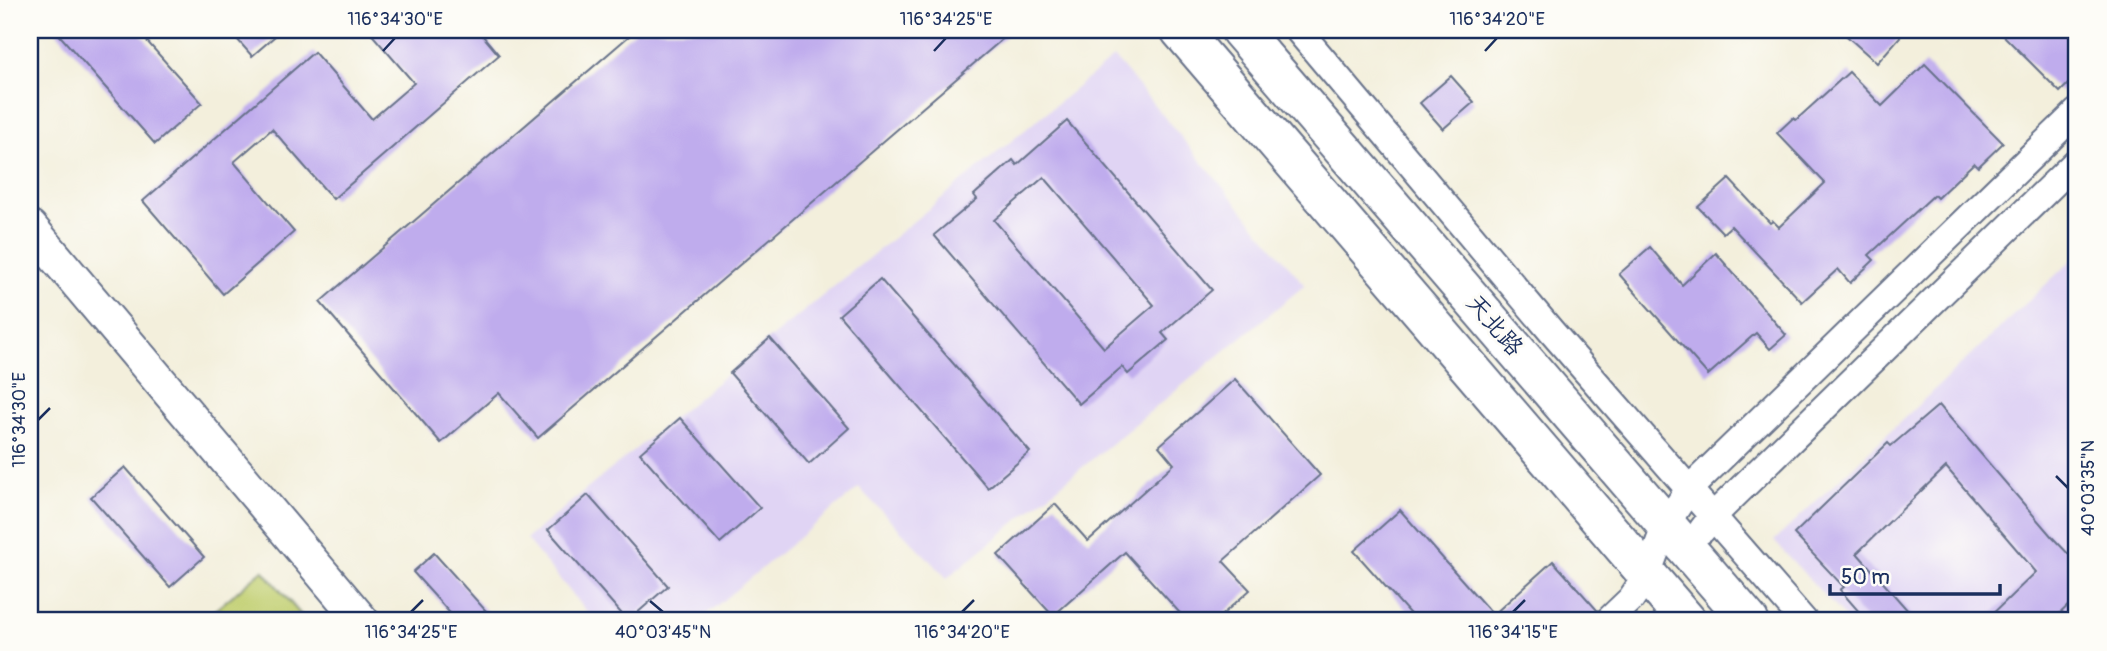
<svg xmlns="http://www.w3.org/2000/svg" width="2107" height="651" font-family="Pangolin,'LXGW WenKai TC',sans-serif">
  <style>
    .built { fill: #e0d4f4 }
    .green { fill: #c1cf71; stroke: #6e7f68; stroke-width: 2 }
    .building { fill: #bfaced; fill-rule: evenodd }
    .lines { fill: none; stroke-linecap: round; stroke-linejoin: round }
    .minor-casing { stroke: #67728a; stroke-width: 30 }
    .tertiary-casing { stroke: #67728a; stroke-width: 37 }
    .primary-casing { stroke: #67728a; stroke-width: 42 }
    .minor { stroke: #fff; stroke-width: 26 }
    .tertiary { stroke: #fff; stroke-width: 33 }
    .primary { stroke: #fff; stroke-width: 38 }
    .ticks { fill: none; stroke: #1b2f5e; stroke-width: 2.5 }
    .labels { text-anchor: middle; stroke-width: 6; stroke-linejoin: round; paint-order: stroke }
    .street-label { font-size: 24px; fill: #1b2f5e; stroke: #fdfcf7 }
    .neatline { fill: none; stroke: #1b2f5e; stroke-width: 2.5 }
    .ticks-label { font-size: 18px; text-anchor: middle; fill: #1b2f5e }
  </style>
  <rect width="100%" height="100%" fill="#fdfcf7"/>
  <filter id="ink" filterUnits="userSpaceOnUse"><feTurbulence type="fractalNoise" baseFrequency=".0143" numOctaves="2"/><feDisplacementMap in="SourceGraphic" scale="14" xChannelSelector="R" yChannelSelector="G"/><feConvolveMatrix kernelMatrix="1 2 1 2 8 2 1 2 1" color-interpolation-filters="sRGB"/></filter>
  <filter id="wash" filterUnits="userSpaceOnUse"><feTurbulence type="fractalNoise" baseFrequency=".00686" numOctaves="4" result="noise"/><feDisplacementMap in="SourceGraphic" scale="28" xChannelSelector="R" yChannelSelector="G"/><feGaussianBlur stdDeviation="1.57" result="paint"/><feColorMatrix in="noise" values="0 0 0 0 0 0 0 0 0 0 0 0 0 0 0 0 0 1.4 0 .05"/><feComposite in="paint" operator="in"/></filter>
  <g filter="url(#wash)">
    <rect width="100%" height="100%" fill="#f3efdc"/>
    <g class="built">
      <path d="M1114 57 1305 285 947 578 859 488 698 621H595L526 539Z"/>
      <path d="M2077 255V607L2062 621H1848L1774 541Z"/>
    </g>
    <path class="green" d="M263 570 306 621H202Z"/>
    <g id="blocks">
      <g class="building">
        <path d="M55 30H137L202 103 155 144Z"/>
        <path d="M229 30H282L252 56Z"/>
        <path d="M368 30H478L499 55 333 199 272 129 234 162 294 232 223 294 143 201 314 52 372 119 414 83Z"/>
        <path d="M636 30H1013L538 438 499 393 441 443 320 302Z"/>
        <path d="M1840 30H1906L1877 63Z"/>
        <path d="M1998 30H2077V75L2060 92Z"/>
        <path d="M1925 64 2003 143 1978 167 1974 163 1937 198 1934 195 1869 255 1874 260 1850 283 1838 269 1802 302 1731 226 1723 233 1698 207 1729 179 1770 223 1773 221 1779 227 1825 183 1777 133 1793 118 1796 120 1849 72 1882 106Z"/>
        <path d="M1451 76 1474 102 1443 129 1420 103Z"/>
        <path d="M1067 121 1212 290 1162 333 1168 340 1128 374 1122 367 1079 404 934 235 977 199 974 195 1013 160 1017 165ZM1044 177 1154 305 1104 348 994 220Z"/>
        <path d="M1650 247 1682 285 1716 253 1786 335 1770 349 1756 333 1708 375 1619 274Z"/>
        <path d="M880 279 1030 452 988 488 839 315Z"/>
        <path d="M770 338 849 428 809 464 730 373Z"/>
        <path d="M1235 379 1320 475 1223 561 1250 590 1215 621H1187L1125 552 1053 616 998 555 1055 504 1088 541 1174 464 1159 446Z"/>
        <path d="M1939 405 2052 537 2077 563V597L2052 621H1985L2036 572 1946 467 1857 553 1917 621H1867L1840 590 1844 587 1794 534 1888 443 1891 446Z"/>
        <path d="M680 418 760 508 720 543 640 453Z"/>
        <path d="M125 467 204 557 170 587 91 497Z"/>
        <path d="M588 495 668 586 628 621 548 530Z"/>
        <path d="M1400 510 1493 615 1553 561 1597 610 1593 621H1416L1354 551Z"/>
        <path d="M434 553 495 621H457L413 572Z"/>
      </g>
    </g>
  </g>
  <g filter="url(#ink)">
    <use href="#blocks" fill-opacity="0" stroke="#67728a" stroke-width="2"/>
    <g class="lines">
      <defs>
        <g id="minor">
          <path d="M1298 30 1551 331 1804 621"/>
          <path d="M1702 530 1712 517 2077 161"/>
          <path d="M1608 621 1631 599 1647 575 1666 524 1689 489 2077 112"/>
        </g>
        <path id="tertiary" d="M30 227 362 621"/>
        <g id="primary">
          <path d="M1180 30 1687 621"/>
          <path d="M1240 30 1749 621"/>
        </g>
      </defs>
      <use href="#minor" class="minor-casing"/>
      <use href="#tertiary" class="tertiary-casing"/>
      <use href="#primary" class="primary-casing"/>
      <use href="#minor" class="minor"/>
      <use href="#tertiary" class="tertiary"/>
      <use href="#primary" class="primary"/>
    </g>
  </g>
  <path class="ticks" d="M383 51 395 38M934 51 946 38M1485 51 1497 38M38 420 50 408M2056 476 2068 488M650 601 663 612M411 612 423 600M962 612 974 600M1513 612 1525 600"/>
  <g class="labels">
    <g class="street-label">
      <text transform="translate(1495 325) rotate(49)" y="8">天北路</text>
    </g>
  </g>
  <rect width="2107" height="651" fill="none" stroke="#fdfcf7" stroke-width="77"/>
  <path d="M1830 584v10h170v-10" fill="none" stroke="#1b2f5e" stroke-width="3.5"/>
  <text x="1841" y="584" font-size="21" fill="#1b2f5e" stroke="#fdfcf7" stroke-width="5" paint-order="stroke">50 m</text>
  <rect x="38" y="38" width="2030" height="574" class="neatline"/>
  <g class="ticks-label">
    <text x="395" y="25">116°34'30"E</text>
    <text x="946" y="25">116°34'25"E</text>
    <text x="1497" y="25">116°34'20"E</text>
    <text transform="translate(19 420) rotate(-90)" y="6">116°34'30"E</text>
    <text transform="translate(2088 488) rotate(-90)" y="6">40°03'35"N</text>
    <text x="411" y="638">116°34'25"E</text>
    <text x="663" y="638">40°03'45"N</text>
    <text x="962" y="638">116°34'20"E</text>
    <text x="1513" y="638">116°34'15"E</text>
  </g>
</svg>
